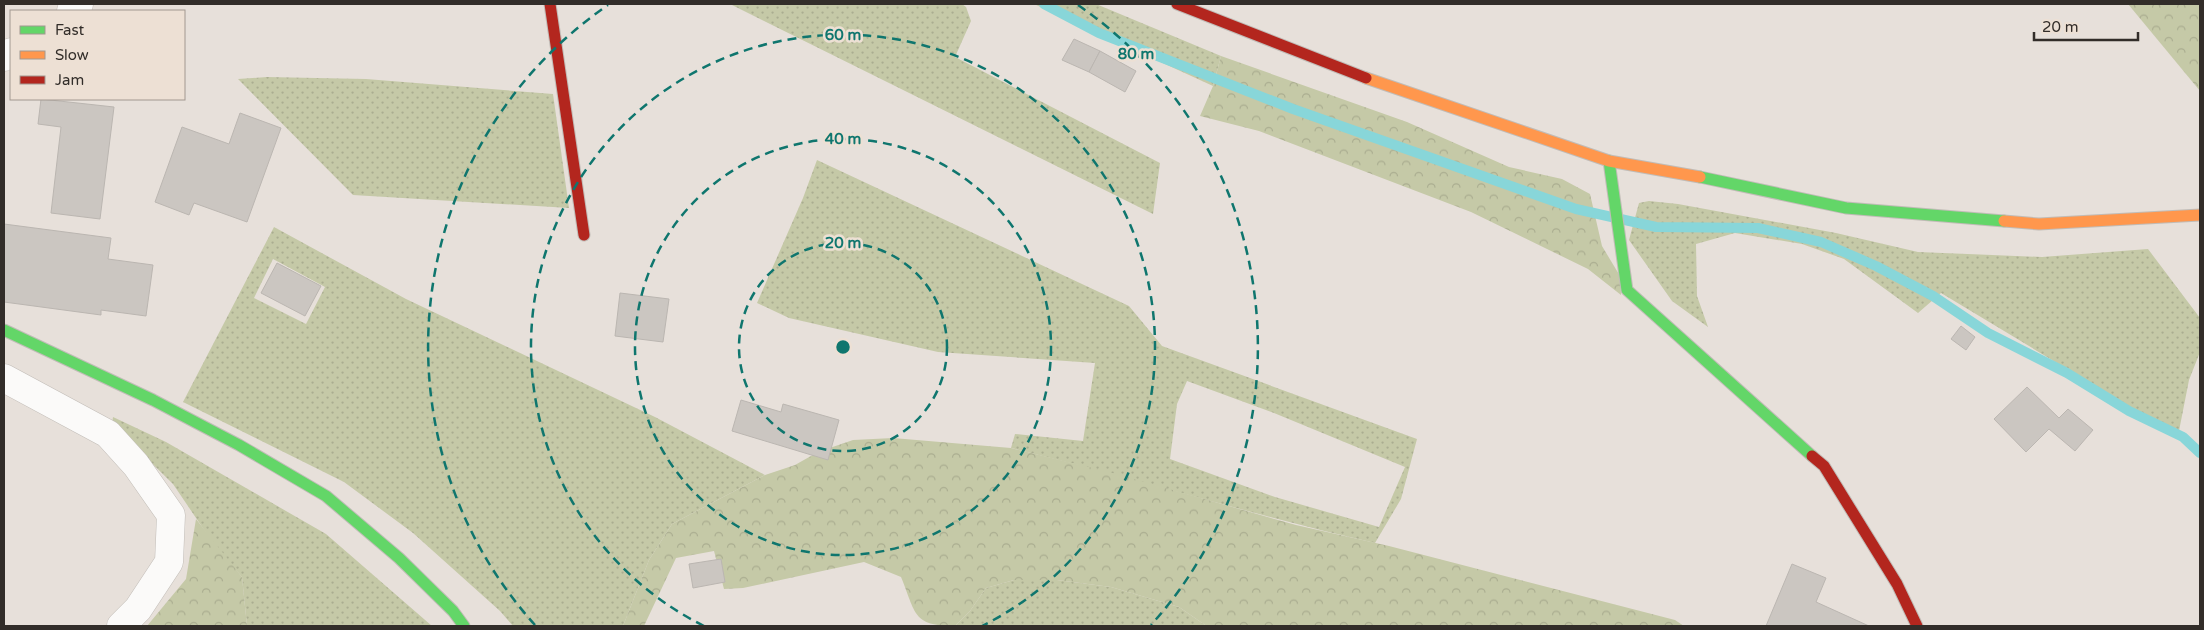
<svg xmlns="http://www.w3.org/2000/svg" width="2204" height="630" font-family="'Varela Round',sans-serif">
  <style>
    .grass { fill: url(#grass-dots); fill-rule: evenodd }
    .forest { fill: url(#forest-crowns) }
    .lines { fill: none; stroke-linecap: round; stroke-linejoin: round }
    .stream { stroke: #88d6d9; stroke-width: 10 }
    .building { fill: #cbc6c1; stroke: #bbb6b1 }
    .street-casing { stroke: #c1bcb7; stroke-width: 29 }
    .fast-casing { stroke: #c1bcb7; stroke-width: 13 }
    .slow-casing { stroke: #c1bcb7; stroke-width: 13 }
    .jam-casing { stroke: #c1bcb7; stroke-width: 13 }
    .street { stroke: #fbfaf9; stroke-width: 28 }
    .fast { stroke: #63d668; stroke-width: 11 }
    .slow { stroke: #ff974d; stroke-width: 11 }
    .jam { stroke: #b3261e; stroke-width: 11 }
    .ring { fill: none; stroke: #0f766e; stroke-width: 2.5; stroke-dasharray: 9 6 }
    .centre { fill: #0f766e; stroke: #ede0d4; stroke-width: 2.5 }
    .ring-label { font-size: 15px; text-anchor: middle; font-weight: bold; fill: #0f766e; stroke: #ede0d4; stroke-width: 5; stroke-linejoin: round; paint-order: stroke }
  </style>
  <defs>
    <pattern id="grass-dots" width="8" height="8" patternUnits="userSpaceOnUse" patternTransform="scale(1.25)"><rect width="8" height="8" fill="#c5c9a7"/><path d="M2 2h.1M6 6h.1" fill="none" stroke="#aaad90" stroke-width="1.8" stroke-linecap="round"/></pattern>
    <pattern id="forest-crowns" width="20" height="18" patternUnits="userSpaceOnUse" patternTransform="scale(1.25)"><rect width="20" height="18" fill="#c5c9a7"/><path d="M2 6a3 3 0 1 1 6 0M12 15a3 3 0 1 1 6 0" fill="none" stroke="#aaad90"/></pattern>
  </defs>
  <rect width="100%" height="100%" fill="#e7e0da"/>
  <g class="grass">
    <path d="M730 4H962L966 7 971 21 955 57 1160 163 1153 214Z"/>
    <path d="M1034 4H1096L1221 56 1213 86Z"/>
    <path d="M267 77 366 79 553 94 569 208 353 195 238 79Z"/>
    <path d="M817 160 1129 306 1162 346 1417 439 1401 499 1375 543C1253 515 1133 478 1011 448L1015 434 1083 441 1095 363 938 352 789 318 757 303 803 198ZM1187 381 1274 413 1405 467 1379 527 1275 497 1170 459 1177 404Z"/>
    <path d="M1649 201 1678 204 1836 233 1918 252 2042 257 2148 249 2200 318V352L2189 380 2178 436 1941 293 1918 313 1844 259 1802 244 1735 233 1696 244 1697 296 1708 327 1672 301 1629 240 1639 203Z"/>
    <path d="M274 227 406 299 655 417 765 475 672 524 649 560 623 626H513L500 611 413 533 344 482 183 402ZM273 259 325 287 306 324 254 298Z"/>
    <path d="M113 417 166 442 326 534 432 626H247L242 577 215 546 173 484 112 424Z"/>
    <path d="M1014 580H1057L1111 587 1179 607 1205 625 1234 626H955L970 611 986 588Z"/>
  </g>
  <g class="forest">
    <path d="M2128 4H2200V91Z"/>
    <path d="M1221 56 1407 122 1509 167 1562 179 1590 194 1602 246 1620 276 1621 295 1588 269 1471 212 1259 131 1200 116 1213 86Z"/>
    <path d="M893 438 1011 448 1109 472 1296 525 1389 546 1675 620 1684 626 1205 625 1179 607 1111 587 1057 580H1014L986 588 970 611 955 626C912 626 916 613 901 577L864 562 743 588 724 589 714 551 676 558 644 626H623L649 560 672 524 765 475 795 465 818 452 853 440Z"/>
    <path d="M196 519 242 577 247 626H147L186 579Z"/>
  </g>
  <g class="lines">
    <path class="stream" d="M1044 4 1099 33 1293 109 1576 209 1656 227 1758 228 1821 242 1876 266 1933 296 1988 333 2067 373 2129 411 2183 437 2200 453"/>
  </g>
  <g class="building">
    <path d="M1074 39 1100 51 1089 72 1062 60Z"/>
    <path d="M1100 51 1136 71 1125 92 1089 72Z"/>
    <path d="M41 99 114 107 100 219 51 213 61 127 38 124Z"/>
    <path d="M240 113 281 128 247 222 194 203 189 215 155 202 182 127 229 144Z"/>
    <path d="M4 224 111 238 108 259 153 265 146 316 101 310V315L4 302Z"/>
    <path d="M277 263 321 286 305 316 261 293Z"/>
    <path d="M620 293 669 299 663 342 615 336Z"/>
    <path d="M1961 326 1975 337 1966 350 1951 339Z"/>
    <path d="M2027 387 2059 418 2068 409 2093 430 2075 451 2049 429 2026 452 1994 419Z"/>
    <path d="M741 400 781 412 783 404 839 420 828 460 732 431Z"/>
    <path d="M721 559 725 582 693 588 689 564Z"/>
    <path d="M1792 564 1826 578 1816 602 1869 626H1766Z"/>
  </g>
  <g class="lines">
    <defs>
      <g id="street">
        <path d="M71 11 79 4"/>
        <path d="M4 57 11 52"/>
        <path d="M4 378 108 434 136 465 171 515 169 562 138 609 121 626"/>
      </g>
      <g id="fast">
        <path d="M1609 161 1627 290 1812 456"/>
        <path d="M1700 177 1846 208 2004 221"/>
        <path d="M4 330 153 400 239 445 326 496 399 558 453 611 464 626"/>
      </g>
      <g id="slow">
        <path d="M1366 78 1609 161 1700 177"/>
        <path d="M2004 221 2039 224 2200 215"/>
      </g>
      <g id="jam">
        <path d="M550 4 584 235"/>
        <path d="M1177 4 1366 78"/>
        <path d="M1812 456 1824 466 1897 584 1917 626"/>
      </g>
    </defs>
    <use href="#street" class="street-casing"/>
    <use href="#fast" class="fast-casing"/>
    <use href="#slow" class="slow-casing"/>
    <use href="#jam" class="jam-casing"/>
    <use href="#street" class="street"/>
    <use href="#fast" class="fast"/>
    <use href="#slow" class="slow"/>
    <use href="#jam" class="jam"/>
  </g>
  <g class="ring">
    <circle cx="843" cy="347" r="104"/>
    <circle cx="843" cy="347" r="208"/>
    <path d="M704 626A312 312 0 1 1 982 626"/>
    <path d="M535 625A415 415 0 0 1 608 5M1078 5A415 415 0 0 1 1151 625"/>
  </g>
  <circle cx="843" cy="347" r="8" class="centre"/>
  <g class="ring-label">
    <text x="843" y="40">60 m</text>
    <text x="1136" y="59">80 m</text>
    <text x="843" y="144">40 m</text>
    <text x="843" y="248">20 m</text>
  </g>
  <rect width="2204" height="630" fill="none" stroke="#322d29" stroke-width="10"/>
  <rect x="10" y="10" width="175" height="90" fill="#ede0d4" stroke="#a29890"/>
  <rect x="20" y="26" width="25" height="8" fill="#63d668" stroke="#a29890"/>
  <text x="55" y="35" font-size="15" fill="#322d29">Fast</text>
  <rect x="20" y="51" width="25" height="8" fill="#ff974d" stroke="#a29890"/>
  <text x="55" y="60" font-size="15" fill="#322d29">Slow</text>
  <rect x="20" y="76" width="25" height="8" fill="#b3261e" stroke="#a29890"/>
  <text x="55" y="85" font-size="15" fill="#322d29">Jam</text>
  <path d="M2034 32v8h104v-8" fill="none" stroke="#322d29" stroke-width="2.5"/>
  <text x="2042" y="32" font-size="15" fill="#322d29" stroke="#ede0d4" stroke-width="4" paint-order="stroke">20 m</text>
</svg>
